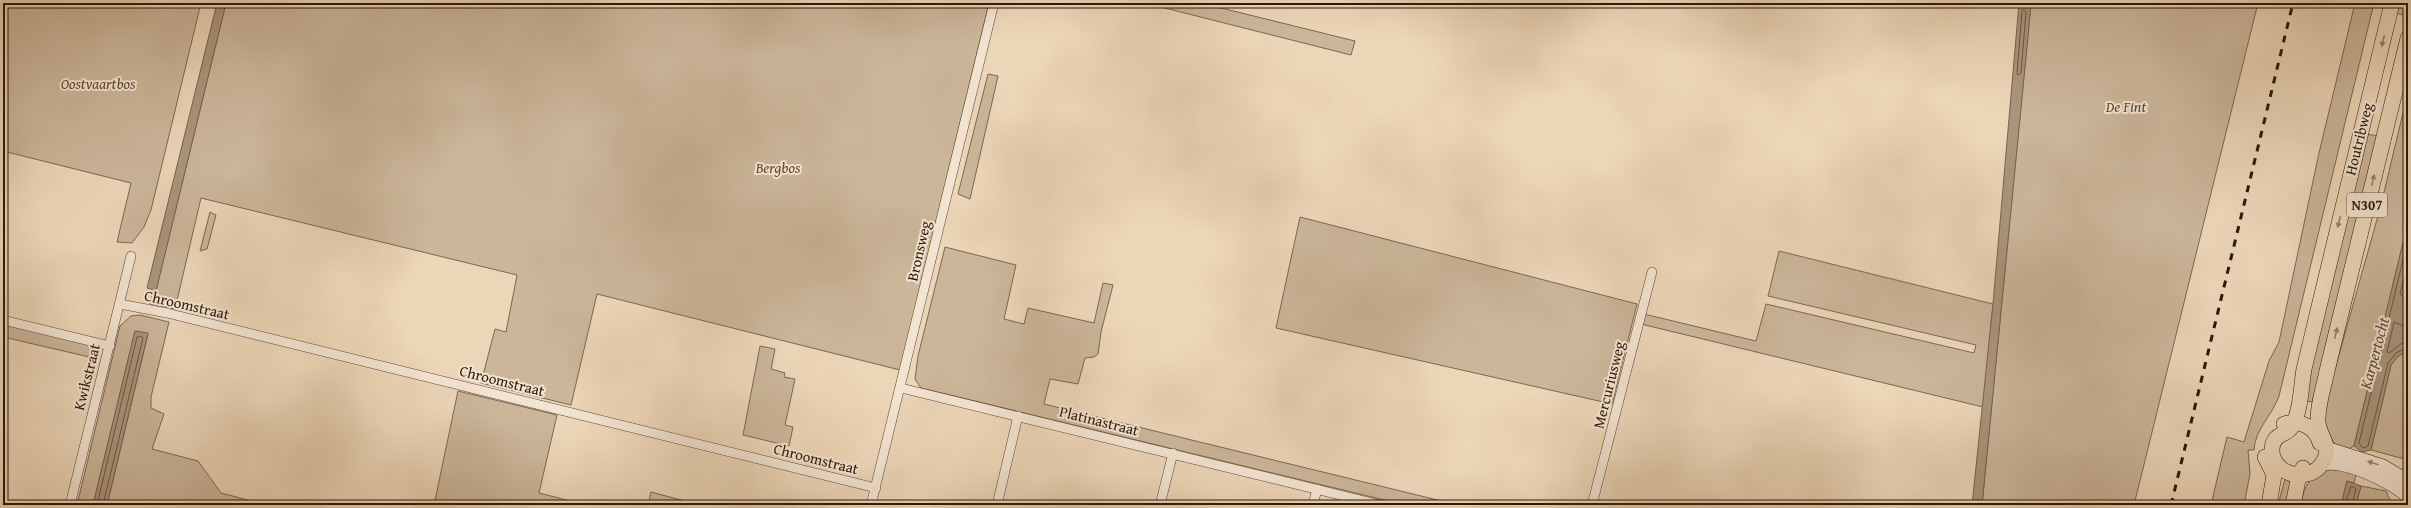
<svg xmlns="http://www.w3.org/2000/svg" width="2411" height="508" font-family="'Gentium Book Plus',serif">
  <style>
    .green { fill: #cbb69a; stroke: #7b6751 }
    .water { fill: #aa957c; stroke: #77634e }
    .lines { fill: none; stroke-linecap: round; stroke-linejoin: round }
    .shore { stroke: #6a5642; stroke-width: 1 }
    .minor-casing { stroke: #5b4834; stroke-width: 10 }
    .secondary-casing { stroke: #2b1808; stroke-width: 14 }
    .primary-casing { stroke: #2b1808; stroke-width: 16 }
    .minor { stroke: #f3e4d1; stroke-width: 9 }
    .secondary { stroke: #f3e4d1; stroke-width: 13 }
    .primary { stroke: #ecd6b8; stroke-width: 15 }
    .rail { stroke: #2b1808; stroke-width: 3; stroke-dasharray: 7 7; stroke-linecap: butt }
    .oneway { fill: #958069 }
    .oneway2 { fill: #987 }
    .labels { text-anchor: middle; stroke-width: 4; stroke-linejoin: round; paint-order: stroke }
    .shield { fill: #f3e4d1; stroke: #675544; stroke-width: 1 }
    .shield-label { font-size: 14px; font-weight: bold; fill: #2b1808 }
    .park-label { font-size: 15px; font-style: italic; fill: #5b4734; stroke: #f3e4d1 }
    .street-label { font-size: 15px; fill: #2b1808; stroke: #f3e4d1 }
    .water-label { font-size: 16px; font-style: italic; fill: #5e4a36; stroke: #f3e4d1 }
  </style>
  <rect width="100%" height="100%" fill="#ecd6b8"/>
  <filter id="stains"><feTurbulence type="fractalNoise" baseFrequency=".005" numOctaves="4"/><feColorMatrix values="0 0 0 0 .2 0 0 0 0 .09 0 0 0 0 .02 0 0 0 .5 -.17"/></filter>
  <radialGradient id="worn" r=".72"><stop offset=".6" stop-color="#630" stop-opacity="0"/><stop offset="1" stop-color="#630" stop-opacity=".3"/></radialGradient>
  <g class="green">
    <path d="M3 3H201L151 210 144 227 132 243 117 242 131 183 3 151Z"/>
    <path d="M226 3H989L900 370 597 294 571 405 481 383 495 329 506 332 517 275 201 198 175 309 150 304 154 289 156 290Z"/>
    <path d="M1145 3H1201L1355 41 1351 55Z"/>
    <path d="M2031 3H2258L2134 505H1982Z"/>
    <path d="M2355 3H2374L2279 396C2272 416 2255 429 2254 450H2248L2250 474 2244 505H2211L2227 437 2244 442 2269 361 2279 342 2319 153Z"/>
    <path d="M2397 3H2408V16L2395 13Z"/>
    <path d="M988 74 998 76 970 199 958 194Z"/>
    <path d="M2408 92V222L2354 446 2343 452C2329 441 2327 429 2323 412L2381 205Z"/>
    <path d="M2366 134 2379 136 2326 355 2312 402 2302 400Z"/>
    <path d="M210 212 216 215 207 249 200 251Z"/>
    <path d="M1300 217 1637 304 1612 404 1276 328Z"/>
    <path d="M945 247 1016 265 1004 319 1024 324 1028 308 1094 323 1103 283 1113 285 1101 332 1098 354 1094 357 1085 358 1078 384 1050 379 1044 404 1458 505H1405L921 388 915 379 918 356Z"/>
    <path d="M1779 251 1993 304 1983 407 1641 324 1644 314 1756 341 1766 304 1974 353 1976 345 1768 296Z"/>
    <path d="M140 315 169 322 151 397V408L164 414 152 449 198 461 221 493 267 505H107L148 334 135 331 93 505H77L120 326 131 316Z"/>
    <path d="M3 324 92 345 97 349 98 359 3 337Z"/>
    <path d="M760 346 775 349 771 369 785 373 784 377 795 379 785 425 793 427 789 446 743 435Z"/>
    <path d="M2408 351V460L2371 450 2391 365 2398 356Z"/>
    <path d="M458 391 557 415 539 493 586 505H434Z"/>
    <path d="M2338 467 2357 471 2354 483 2347 481 2341 505H2300C2306 480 2313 472 2338 467Z"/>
    <path d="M2285 479 2294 481 2289 505H2278Z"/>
    <path d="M2361 486 2386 491 2392 505H2356Z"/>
    <path d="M651 492 696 504V505H648Z"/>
  </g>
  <g class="water">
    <path d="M217 3H226L156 291 147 288Z"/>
    <path d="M2019 3H2031L2027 47 1982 505H1972L1993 304Z"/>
    <path d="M2408 222V296L2403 316 2408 320V351L2398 356 2391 365 2371 450 2362 452 2354 446Z"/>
    <path d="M135 331 148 333 107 505H93Z"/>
    <path d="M2347 481 2361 486 2356 505H2341Z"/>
  </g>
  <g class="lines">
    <g class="shore">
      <path d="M2024 10 2026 12 2021 73 2018 75 2017 73 2022 11Z"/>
      <path d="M2408 239 2359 443 2363 448 2368 446 2388 363 2396 353 2408 347"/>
      <path d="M2408 261 2400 294 2402 296 2408 295"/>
      <path d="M2408 328 2394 322 2387 352 2389 353 2402 343 2408 342"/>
      <path d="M97 505 137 337 140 336 143 338 103 505"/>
      <path d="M2345 505 2351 486 2356 489 2352 505"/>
    </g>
    <defs>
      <g id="minor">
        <path d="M120 304 167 313 876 488"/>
        <path d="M3 320 110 346"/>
        <path d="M901 388 1381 505"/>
        <path d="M70 505 131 256"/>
        <path d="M871 505 994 3"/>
        <path d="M997 505 1018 416"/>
        <path d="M1160 505 1173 453"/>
        <path d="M1313 505 1317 489"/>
        <path d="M1592 505 1652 272"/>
      </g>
      <g id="secondary">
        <path d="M2326 448 2383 466 2408 481"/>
        <path d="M2321 465C2340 456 2395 483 2408 497"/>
      </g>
      <g id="primary">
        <path d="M2392 3 2304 369C2301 386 2301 413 2291 428 2285 436 2273 433 2272 449 2271 474 2307 484 2321 465 2335 447 2319 438 2318 422 2317 406 2324 387 2327 371L2408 38"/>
        <path d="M2284 424C2299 419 2316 427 2320 443"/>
        <path d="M2265 457 2274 475 2269 505"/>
        <path d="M2293 505 2299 475 2303 468"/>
      </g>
    </defs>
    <use href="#minor" class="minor-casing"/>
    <use href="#secondary" class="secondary-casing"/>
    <use href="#primary" class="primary-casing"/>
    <use href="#minor" class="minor"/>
    <use href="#secondary" class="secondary"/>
    <use href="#primary" class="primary"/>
    <path class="rail" d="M2171 505 2293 3"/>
  </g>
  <defs><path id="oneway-solid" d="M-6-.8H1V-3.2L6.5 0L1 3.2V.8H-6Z"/></defs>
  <g class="oneway">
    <use href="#oneway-solid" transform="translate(2383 41) rotate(104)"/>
    <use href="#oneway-solid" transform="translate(2373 180) rotate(-76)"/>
    <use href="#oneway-solid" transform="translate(2339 222) rotate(104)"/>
    <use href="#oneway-solid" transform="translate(2336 333) rotate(-76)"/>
  </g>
  <use class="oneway2" href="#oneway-solid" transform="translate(2373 463) rotate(-162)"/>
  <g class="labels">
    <rect class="shield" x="2347" y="193" width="40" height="24" rx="3"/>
    <g class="shield-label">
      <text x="2367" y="210">N307</text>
    </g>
    <g class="park-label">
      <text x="98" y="89">Oostvaartbos</text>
      <text x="2126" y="112">De Fint</text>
      <text x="778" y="173">Bergbos</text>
    </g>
    <g class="street-label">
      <text transform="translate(2359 139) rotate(-76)" y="5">Houtribweg</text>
      <text transform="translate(919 251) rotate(-77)" y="5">Bronsweg</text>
      <text transform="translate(187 305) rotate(13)" y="5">Chroomstraat</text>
      <text transform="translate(87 377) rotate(-76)" y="5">Kwikstraat</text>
      <text transform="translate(502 381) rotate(14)" y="5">Chroomstraat</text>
      <text transform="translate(1609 385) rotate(-76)" y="5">Mercuriusweg</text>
      <text transform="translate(1099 421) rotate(14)" y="5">Platinastraat</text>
      <text transform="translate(816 459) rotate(14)" y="5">Chroomstraat</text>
    </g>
    <g class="water-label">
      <text transform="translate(2374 353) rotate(-75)" y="6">Karpertocht</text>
    </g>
  </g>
  <rect width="2411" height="508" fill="none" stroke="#ecd6b8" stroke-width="16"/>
  <rect x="4" y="4" width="2403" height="500" fill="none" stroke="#2b1808" stroke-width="2"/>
  <rect x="8" y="8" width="2395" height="492" fill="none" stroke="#2b1808"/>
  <rect width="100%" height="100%" filter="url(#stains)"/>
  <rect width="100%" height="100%" fill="url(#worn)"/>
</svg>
